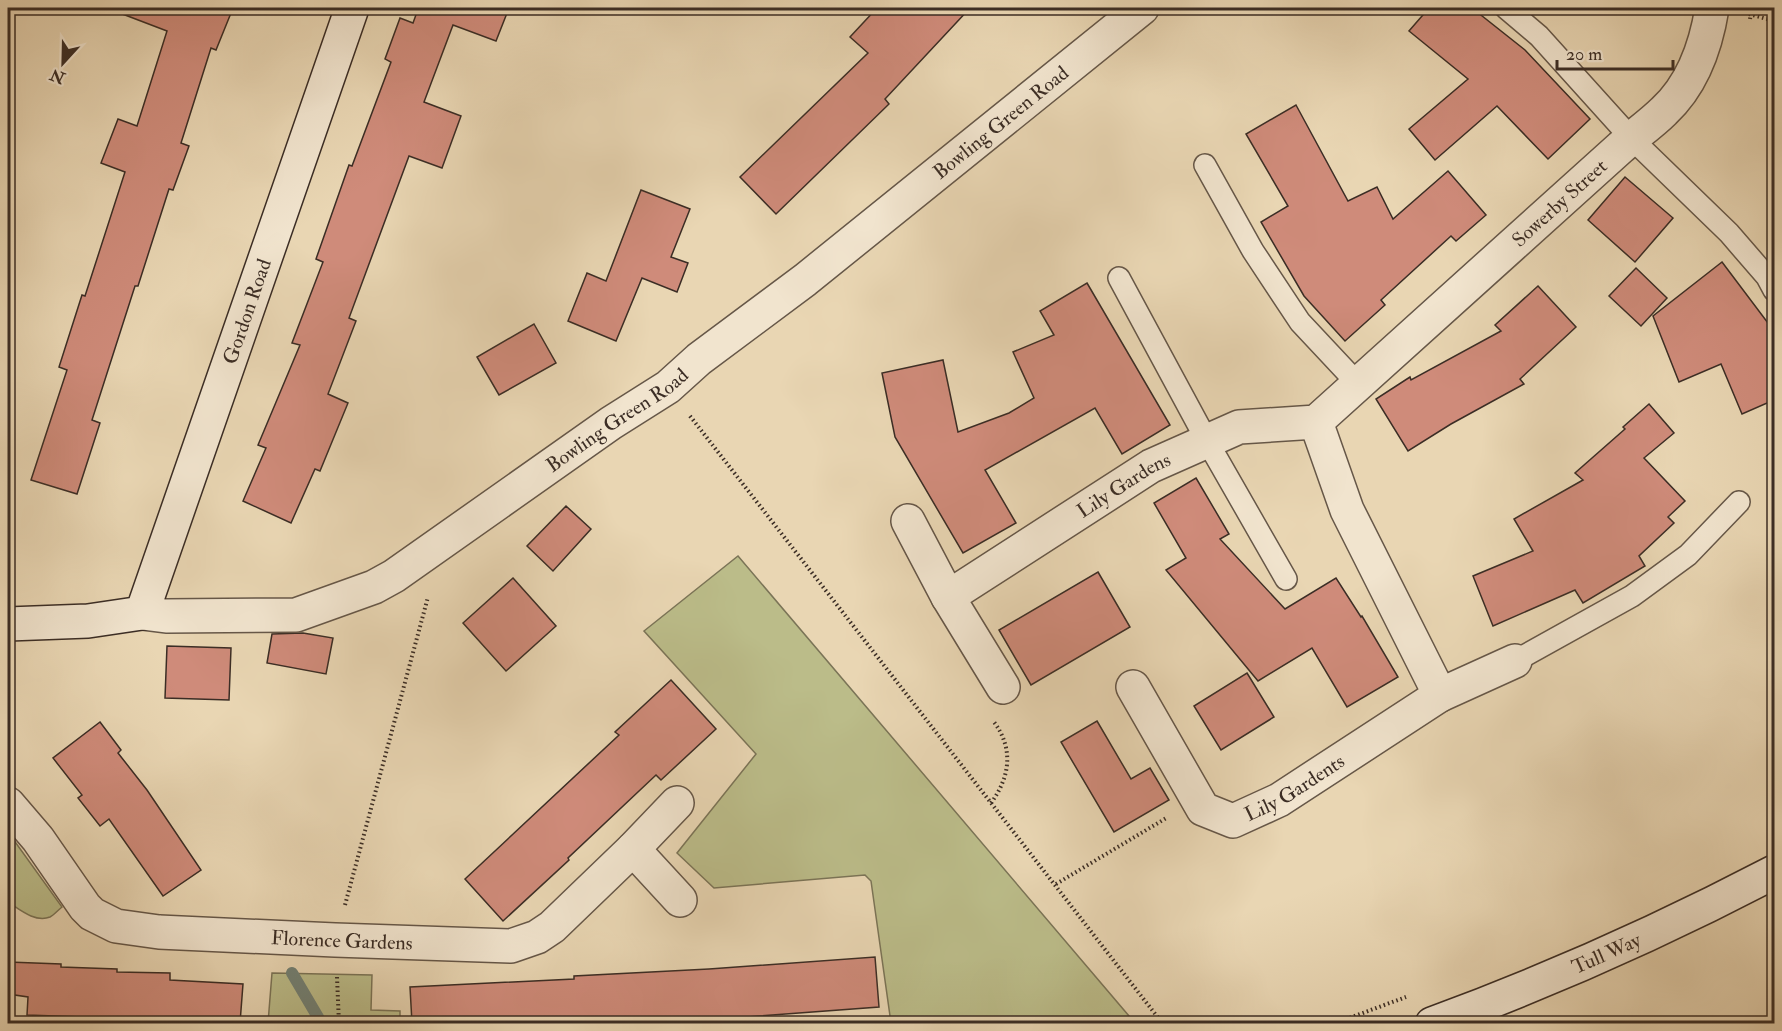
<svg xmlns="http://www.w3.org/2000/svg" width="1782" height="1031" font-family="'IM FELL Double Pica',serif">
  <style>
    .green { fill: #bbbc89; stroke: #7b7457; stroke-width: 1.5 }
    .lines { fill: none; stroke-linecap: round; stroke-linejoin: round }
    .stream { stroke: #728175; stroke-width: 12 }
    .building { fill: #cf8b7a; stroke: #3b2d25; stroke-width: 1.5 }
    .lane-casing { stroke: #665748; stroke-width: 24 }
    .street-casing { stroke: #665748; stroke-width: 36 }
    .secondary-casing { stroke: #3b2d25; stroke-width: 36 }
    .path { stroke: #3b2d25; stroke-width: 4; stroke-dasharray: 1.5 3; stroke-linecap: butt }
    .lane { stroke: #f1e4ce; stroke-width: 21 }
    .street { stroke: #f1e4ce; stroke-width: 33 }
    .secondary { stroke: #f1e4ce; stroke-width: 33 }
    .labels { text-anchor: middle; stroke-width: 4.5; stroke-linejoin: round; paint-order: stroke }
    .street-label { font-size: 20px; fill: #3b2d25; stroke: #f1e4ce }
  </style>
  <rect width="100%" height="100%" fill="#e9d6b3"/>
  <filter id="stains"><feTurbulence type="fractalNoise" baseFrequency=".00333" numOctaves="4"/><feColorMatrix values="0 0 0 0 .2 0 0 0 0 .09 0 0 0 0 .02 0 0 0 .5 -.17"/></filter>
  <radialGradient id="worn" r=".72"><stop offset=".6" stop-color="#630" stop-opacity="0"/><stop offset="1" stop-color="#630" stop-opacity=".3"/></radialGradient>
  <g class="green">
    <path d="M738,556l391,460 -8,7h-230l-20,-142 -6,-6 -151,13 -37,-35 79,-99 -112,-123z"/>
    <path d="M8,832l54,75c-4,3 -8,8 -12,10 -15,6 -31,-8 -42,-15z"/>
    <path d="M272,973l100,2 -1,35 29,1v12h-132z"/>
  </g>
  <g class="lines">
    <path class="stream" d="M292,973l30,51"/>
  </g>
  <g class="building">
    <path d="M113,8h120l-17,42 -5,-2 -30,95 8,3 -16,44 -4,-1 -31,97h-3l-43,134 8,3 -23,71 -46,-14 36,-110 -8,-3 23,-72 3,1 40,-124 -24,-9 17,-44 19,7 30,-95 -55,-21z"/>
    <path d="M415,8h94l-13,33 -43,-16 -29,77 37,14 -19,52 -33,-12 -60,162 7,3 -28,73 20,9 -28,68 -5,-2 -24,54 -48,-22 23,-53 -8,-3 42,-100 -8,-2 31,-81 -7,-3 33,-94 3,1 39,-104 -6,-3 15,-41 13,5 4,-11 -3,-1z"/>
    <path d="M877,8h93l-85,91 4,5 -113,110 -36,-37 128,-124 -18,-16z"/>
    <path d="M1429,8h43l53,42 65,69 -42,40 -51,-53 -62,54 -26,-31 59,-50 -59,-48z"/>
    <path d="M1296,105l52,96 29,-14 16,32 55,-48 38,44 -30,26 -5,-5 -70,64 4,5 -40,36 -41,-45 -43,-74 27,-16 -42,-72z"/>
    <path d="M1625,177l48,41 -38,44 -47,-42z"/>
    <path d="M641,190l49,19 -19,48 17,6 -11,29 -35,-14 -26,63 -48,-20 19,-48 19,8z"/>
    <path d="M1722,262l52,69v69l-32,14 -21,-50 -42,18 -26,-66z"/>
    <path d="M1636,268l31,30 -26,28 -32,-30z"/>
    <path d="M1087,283l83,142 -48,29 -27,-46 -110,62 31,53 -53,30 -68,-116 -13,-64 61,-13 15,72 51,-19 25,-15 -21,-46 41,-17 -14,-24z"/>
    <path d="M1538,286l38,41 -56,52 4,5 -73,40 -43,27 -32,-52 34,-22 1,3 90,-49 -6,-6z"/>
    <path d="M534,324l22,39 -57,32 -22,-38z"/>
    <path d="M1649,404l25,29 -30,25 41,43 -17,16 6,6 -35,33 6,10 -62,37 -8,-13 -82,36 -20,-50 60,-25 -19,-32 69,-39 -8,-7 50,-44 -2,-2z"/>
    <path d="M1196,478l33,56 -9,5 65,70 51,-31 25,39 1,-1 36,61 -51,30 -35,-59 -54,33 -92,-111 20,-12 -32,-55z"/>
    <path d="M566,506l25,23 -38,42 -26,-25z"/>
    <path d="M1098,572l32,55 -99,58 -32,-55z"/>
    <path d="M513,578l43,48 -50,45 -43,-48z"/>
    <path d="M303,633l30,5 -7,36 -59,-11 5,-29z"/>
    <path d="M167,646l64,2 -2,52 -64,-2z"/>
    <path d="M1247,673l27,44 -53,33 -27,-44z"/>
    <path d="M671,680l45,49 -55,51 -5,-5 -88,83 1,2 -66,61 -38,-42 154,-144 -4,-3z"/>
    <path d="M1097,721l34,58 19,-11 19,32 -55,32 -53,-90z"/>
    <path d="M100,722l21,28 -3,3 29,37 54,80 -38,26 -54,-77 -9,7 -22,-28 4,-3 -29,-37z"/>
    <path d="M875,957l4,50 -186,14 -68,1v1h-213l-2,-36 164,-8v-3l135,-7z"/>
    <path d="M8,962l53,2v3l56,2v3l53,1v7l73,4 -3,39 -72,-2v2h-32v-2l-53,-1v-3l-56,-2 1,-18 -20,-3z"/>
  </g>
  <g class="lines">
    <defs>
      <g id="lane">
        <path d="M1506,8l33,28 92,102 98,95 38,44 7,13"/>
        <path d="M1205,165l48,86 47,71 59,63"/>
        <path d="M1119,278l88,163 79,138"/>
        <path d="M1515,661l117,-65 56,-41 51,-53"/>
      </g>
      <g id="street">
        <path d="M1316,422l31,88 93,185 75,-34"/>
        <path d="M908,521l40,76"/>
        <path id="s1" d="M142,613l24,3 130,-1 78,-28 20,-11 217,-153 57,-36 31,-28 106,-79 337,-272"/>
        <path id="s2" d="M1003,687l-55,-90 203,-131 88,-39 77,-5 305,-275c14,-12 30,-23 43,-36 29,-27 42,-65 48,-103"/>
        <path id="s3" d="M1133,687l70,122 30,12 46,-21 161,-105"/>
        <path id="s4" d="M8,804l30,35 47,68 7,7 24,12 43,6 176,8 176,6 26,-9 15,-10 81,-78 44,-46"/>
        <path d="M633,849l47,51"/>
      </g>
      <g id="secondary">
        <path id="s5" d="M8,624l80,-3 54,-8 210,-605"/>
        <path id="s6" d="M1432,1024c117,-43 231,-94 342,-152"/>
      </g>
    </defs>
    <use href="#lane" class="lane-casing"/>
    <use href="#street" class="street-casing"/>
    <use href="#secondary" class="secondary-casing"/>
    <g class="path">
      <path d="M1749,14l25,7"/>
      <path d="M1750,19l2,-11"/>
      <path d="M690,416l473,608"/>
      <path d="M991,803c19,-26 23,-54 3,-81"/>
      <path d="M1056,884l112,-67"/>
      <path d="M345,905l83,-308"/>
      <path d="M337,977l2,47"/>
      <path d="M1333,1024l73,-27"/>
    </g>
    <use href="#lane" class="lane"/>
    <use href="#street" class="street"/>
    <use href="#secondary" class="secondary"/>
  </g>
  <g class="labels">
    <g class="street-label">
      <text dy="7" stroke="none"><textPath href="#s1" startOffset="1018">Bowling Green Road</textPath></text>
      <text dy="7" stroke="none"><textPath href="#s2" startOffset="848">Sowerby Street</textPath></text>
      <text dy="7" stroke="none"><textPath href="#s5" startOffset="454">Gordon Road</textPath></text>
      <text dy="7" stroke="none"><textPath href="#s1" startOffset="532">Bowling Green Road</textPath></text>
      <text dy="7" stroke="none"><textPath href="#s2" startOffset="314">Lily Gardens</textPath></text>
      <text dy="7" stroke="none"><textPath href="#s3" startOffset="243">Lily Gardents</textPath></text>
      <text dy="7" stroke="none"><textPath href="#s4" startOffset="392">Florence Gardens</textPath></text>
      <text dy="7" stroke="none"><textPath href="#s6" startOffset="188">Tull Way</textPath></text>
    </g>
  </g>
  <rect width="1782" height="1031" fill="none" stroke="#e9d6b3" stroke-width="30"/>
  <rect x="9" y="9" width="1764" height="1013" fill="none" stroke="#3b2d25" stroke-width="3"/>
  <rect x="15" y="15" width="1752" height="1001" fill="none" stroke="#3b2d25" stroke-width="1.5"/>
  <g transform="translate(63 63) rotate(202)" stroke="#f1e4ce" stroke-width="4.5" paint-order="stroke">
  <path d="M0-4.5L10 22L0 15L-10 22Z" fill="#3b2d25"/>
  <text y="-9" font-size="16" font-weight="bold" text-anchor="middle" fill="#3b2d25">N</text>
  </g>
  <path d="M1557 60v9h116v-9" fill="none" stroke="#3b2d25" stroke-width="3"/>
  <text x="1566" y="60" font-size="18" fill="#3b2d25" stroke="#f1e4ce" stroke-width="4.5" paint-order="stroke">20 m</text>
  <rect width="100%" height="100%" filter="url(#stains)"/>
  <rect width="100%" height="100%" fill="url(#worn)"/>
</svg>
